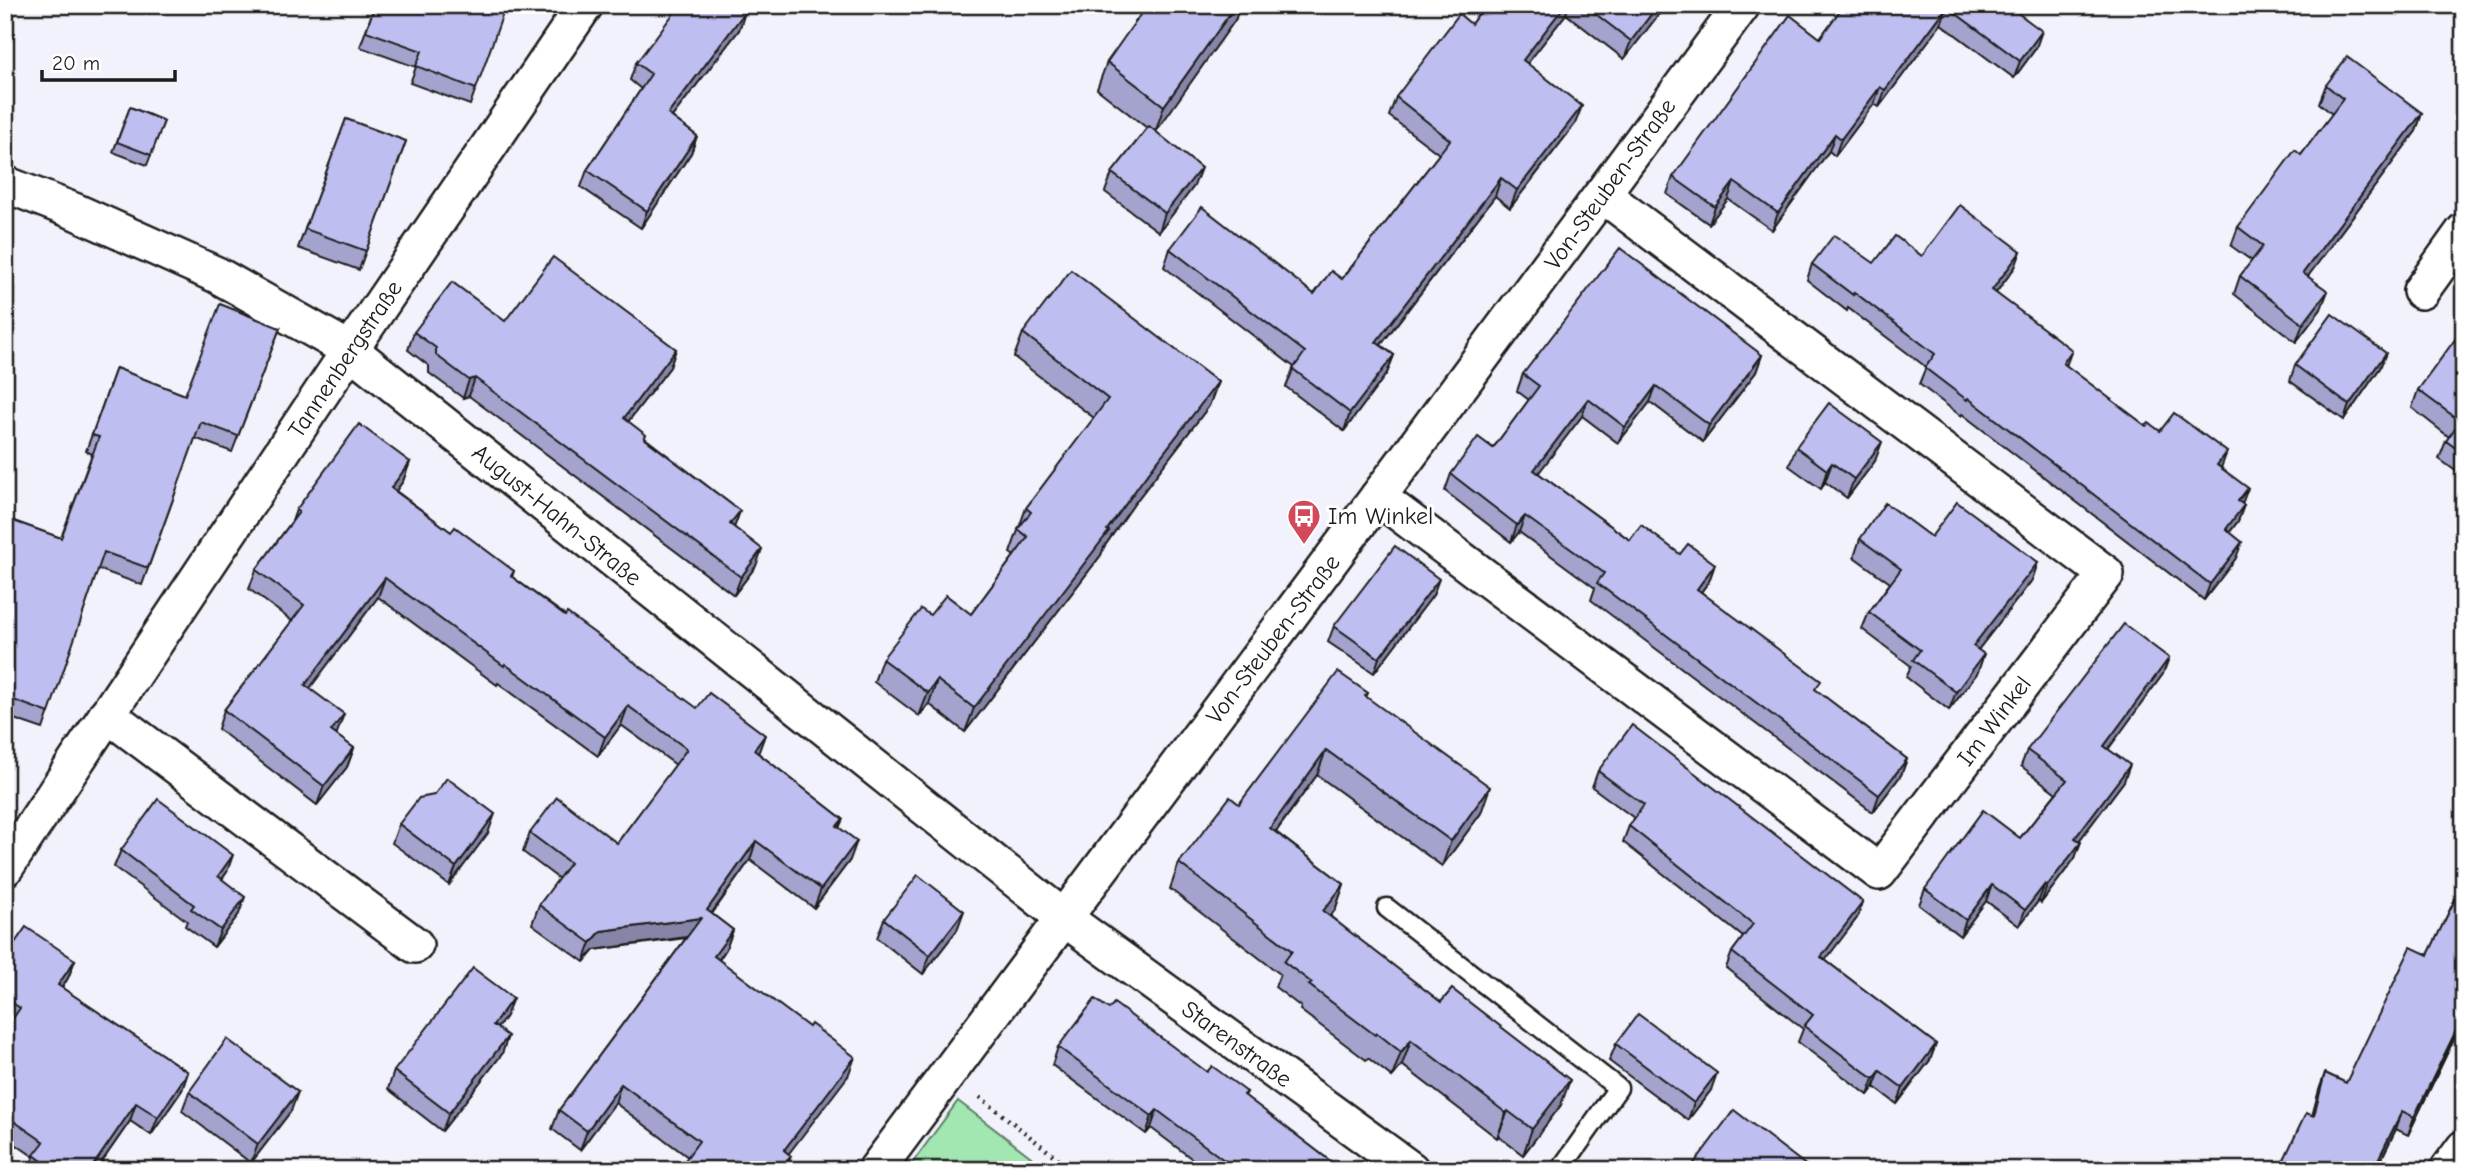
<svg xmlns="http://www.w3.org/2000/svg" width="2469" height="1175" font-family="'Comic Neue',sans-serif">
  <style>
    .green { fill: #a2e6b1; stroke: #5f8166; stroke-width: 2 }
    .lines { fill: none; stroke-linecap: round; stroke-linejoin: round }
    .service-casing { stroke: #1c1c1c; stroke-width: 23 }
    .minor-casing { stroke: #1c1c1c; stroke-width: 40 }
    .path { stroke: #1c1c1c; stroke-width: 4.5; stroke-dasharray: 2 5; stroke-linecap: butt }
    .service { stroke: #fff; stroke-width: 18 }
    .minor { stroke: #fff; stroke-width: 35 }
    .wall { fill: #a4a3ce; stroke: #1c1c1c; stroke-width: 2 }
    .shaded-wall { fill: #8685a8; stroke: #1c1c1c; stroke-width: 2 }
    .building { fill: #bfbef0; stroke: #1c1c1c; stroke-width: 2 }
    .labels { text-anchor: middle; stroke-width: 6; stroke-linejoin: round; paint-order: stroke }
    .street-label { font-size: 24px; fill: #1c1c1c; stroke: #fff }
    .poi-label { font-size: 24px; fill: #1c1c1c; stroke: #fff; text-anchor: start }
  </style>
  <rect width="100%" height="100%" fill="#f2f2fc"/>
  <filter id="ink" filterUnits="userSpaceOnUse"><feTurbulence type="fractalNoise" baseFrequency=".0143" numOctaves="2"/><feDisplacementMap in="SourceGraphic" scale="14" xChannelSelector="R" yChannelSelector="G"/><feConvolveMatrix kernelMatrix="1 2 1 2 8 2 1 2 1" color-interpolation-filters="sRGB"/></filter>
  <g filter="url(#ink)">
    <path class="green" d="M958,1101l90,69h-141z"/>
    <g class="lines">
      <defs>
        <path id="service" d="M1387,908l231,180 -58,82"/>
        <g id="minor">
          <path d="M5,184l69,27 143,64 133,75 714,568 347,252"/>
          <path d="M2421,291l43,-60"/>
          <path d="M1378,497l501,375 227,-298 -503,-379"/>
          <path d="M107,714l308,231"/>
          <path d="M5,868l345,-518 235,-345"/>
          <path d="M876,1170l502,-673 364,-492"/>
          <path d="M2448,1170l16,-22"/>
        </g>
      </defs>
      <use href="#service" class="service-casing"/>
      <use href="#minor" class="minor-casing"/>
      <path class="path" d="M980,1097l92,73"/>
      <use href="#service" class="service"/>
      <use href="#minor" class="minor"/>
    </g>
    <g class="wall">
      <path d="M5,5h9l-4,11 -5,-2z"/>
      <path d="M375,5h130l-35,100 -60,-22 6,-16 -56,-20z"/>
      <path d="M1485,5h181l-42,54 -58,-45 -39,50 48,60 -65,84 -15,-12 -114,149 13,10 -7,18 -43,58 -58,-44 8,-20 -130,-100 6,-18 144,45 28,-15 97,-125 -50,-38 7,-19 75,-73z"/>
      <path d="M1844,5h163l29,43 -22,30 -73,-54 -62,83 -5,-3 -39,52 -6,-5 -57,79 -44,-31 -19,25 -42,-30 6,-17 147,-139z"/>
      <path d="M687,7l58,5 -6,18 -67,87 25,19 -6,17 -50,75 -60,-41 6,-17 54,-81 -11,-9 6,-17z"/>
      <path d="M1235,20l-79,111 38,55 -35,46 -54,-40 7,-19 35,-45 -50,-39 10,-27z"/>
      <path d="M2326,85l96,28 -6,18 -108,145 13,33 -25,33 -62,-48 6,-18 12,-15 -21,-15 7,-19 63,-72 31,-41 -13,-11z"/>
      <path d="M130,107l34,14 -17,44 -34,-13z"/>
      <path d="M346,119l60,22 -47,129 -61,-22z"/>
      <path d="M2021,251l-6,16 -19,26 70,73 80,60 14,5 61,36 21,37 2,1 -6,16 -8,11 6,26 -32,42 -242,-186 -1,2 -42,-32 7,-17 -78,-59 -1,3 -40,-31 5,-16 62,-1 48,-7z"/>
      <path d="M505,321l171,28 -6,18 -42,55 17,16 95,73 -6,16 22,39 -22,29 -265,-199 -6,2 -34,-25v-7l-21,-16 6,-18z"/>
      <path d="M280,328l-48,124 -37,-14 -53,147 -44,-16 -55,160 -38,-13v-198l56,20 31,-84 -6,-3 30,-83 69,27z"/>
      <path d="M1023,333l195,49 -9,24 -75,98 -30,43 -3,8 -136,177 -36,-28 -10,12 -45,-34 8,-23 48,-44 41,-1 43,-58 -4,-3 16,-45 68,-90 -80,-61z"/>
      <path d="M2464,338v139l-25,-18 7,-18 3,-4 -37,-29 6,-18z"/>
      <path d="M1762,355l-6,17 -53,70 -53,-40 -32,41 -36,-27 -44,57 92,67 85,24 -6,17 -8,11 116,99 90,68 -6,16 -28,37 -282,-212 4,-12 -76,-56 -8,10 -66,-51 6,-17 42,-26 36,-48 -12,-9 6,-17z"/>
      <path d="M2295,365l85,3 -36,52 -54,-39z"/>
      <path d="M1796,447l79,14 -28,37 -22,-16 -4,7 -32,-23z"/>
      <path d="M410,462l-7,19 -7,10 55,41 63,39 -2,6 246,176 85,66 -4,9 11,32 -36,48 -64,-48 -38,54 21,16 -7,19 -7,11 129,116 -160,81 -73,-54 -35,47 -28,-21 7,-19 127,-172 -92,12 -10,12 -52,-38 7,-19 20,-26 -36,-27 7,-19 87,10 59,-78 -55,-40 -23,31 -100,-73 -1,2 -119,-88 -68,91 27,45 -1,2 18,13 -7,19 -30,38 -99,-76 6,-19 68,-89 -43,-32 7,-19 36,-49 4,-11z"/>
      <path d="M1931,537l107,25 -6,18 -54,70v22l-29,38 -43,-33 5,-11 -49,-37 7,-17 21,-29 -36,-26 6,-18z"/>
      <path d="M1433,595l-59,78 -46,-31 6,-16z"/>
      <path d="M2163,674l-55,75 16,32 -45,60 -4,17 -34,45 -2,-3 -20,26 -33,-25 -26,35 -41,-31 6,-16 95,-51 36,-45 -35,-27 6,-16z"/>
      <path d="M1368,693l-2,4 115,116 -39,53 -125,-91 -41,57 68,52 -9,26 -5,6 231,189 -38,50 -25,-19 -1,2 -95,-73 -10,12 -24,-19 -2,2 -66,-50 1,-3 -26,-20 5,-13 -110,-85 9,-26 60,-59z"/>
      <path d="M1598,771l265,131 -6,16 -32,42 111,84 -6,16 -33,44 -23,-17 -6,8 -70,-53 5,-13 -77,-61 6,-16 11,-15 -120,-95 6,-16 5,-8 -42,-31z"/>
      <path d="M434,795l54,38 -39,52 -57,-42 7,-19z"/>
      <path d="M121,850l106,22 -5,7 17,35 -25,33 -29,-21 2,-5 -73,-54z"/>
      <path d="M2464,881v137l-56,117 -12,-6 -20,41h-97l33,-54 7,-26 6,-17 21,10 82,-128z"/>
      <path d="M884,919l73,11 -34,44 -46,-36z"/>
      <path d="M5,957l70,3 -7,18 -6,10 126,84 -6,18 -31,45 -21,-14 -34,49h-67l5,-13 -29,-20v-107l5,-6 -5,-3z"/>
      <path d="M1109,1009l98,63 40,20 -2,4 97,74h-135l-56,-42 -5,6 -94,-69 6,-18z"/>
      <path d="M506,1016l-9,12 5,26 -60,77 -54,-42 6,-18z"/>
      <path d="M1616,1044l95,46 -23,30 -79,-59z"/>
      <path d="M189,1092l102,19 -40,52 -69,-52z"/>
    </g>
    <g class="shaded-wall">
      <path d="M1236,5h5l-6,15 -80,113 9,-27z"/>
      <path d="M1565,5h4l-3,9 -50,64 7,-18z"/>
      <path d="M1658,5h8l-42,54 7,-18z"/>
      <path d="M1947,7l-6,17 -62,83 6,-17z"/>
      <path d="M745,12l-6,18 -78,101 7,-17z"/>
      <path d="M2042,31l-6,17 -22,30 6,-17z"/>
      <path d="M1880,87l-6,17 -39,52 6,-17z"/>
      <path d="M1582,106l-7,18 -65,84 7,-18z"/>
      <path d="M2422,113l-6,18 -119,160 6,-18z"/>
      <path d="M1835,134l-6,17 -57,79 6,-17z"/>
      <path d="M697,136l-6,17 -50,75 6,-17z"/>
      <path d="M1201,168l-7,18 -35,46 6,-19z"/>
      <path d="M1501,178l-6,18 -126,164 7,-18z"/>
      <path d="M1734,182l-6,17 -19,25 6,-17z"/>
      <path d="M2021,251l-6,16 -29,39 6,-16z"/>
      <path d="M2328,291l-7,18 -25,33 7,-18z"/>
      <path d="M676,349l-6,18 -53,69 7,-18z"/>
      <path d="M2072,350l-6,16 -3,-3z"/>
      <path d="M2386,353l-6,15 -36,52 5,-15z"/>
      <path d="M1394,355l-7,18 -43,58 6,-18z"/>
      <path d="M1762,355l-6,17 -53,70 6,-17z"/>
      <path d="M475,378l-6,18 -6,2 6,-18z"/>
      <path d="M1218,382l-9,24 -75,98 -30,43 -3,8 -136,177 9,-24 133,-178 35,-49z"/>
      <path d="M1656,386l-6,16 -32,41 7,-16z"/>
      <path d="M1588,399l-6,17 -54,71 6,-17z"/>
      <path d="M1882,442l-7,19 -28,37 7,-19z"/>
      <path d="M2227,452l-6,16 -4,-3z"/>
      <path d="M410,462l-7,19 -19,26 7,-19z"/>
      <path d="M1832,463l-7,19 -4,7 6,-19z"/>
      <path d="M2248,488l-6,16 -4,-3z"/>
      <path d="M2244,505l-6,16 -18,24 6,-16z"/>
      <path d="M740,511l-6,17 -4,-4z"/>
      <path d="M1525,516l-6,16 -8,10 6,-17z"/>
      <path d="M2242,542l-6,16 -32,42 6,-16z"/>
      <path d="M762,549l-6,17 -22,29 7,-18z"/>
      <path d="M2038,562l-6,18 -65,84 6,-18z"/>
      <path d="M1715,564l-6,17 -18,25 6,-17z"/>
      <path d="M385,578l-7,19 -80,107 7,-19z"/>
      <path d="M1439,579l-6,16 -59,78 5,-15z"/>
      <path d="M1984,654l-6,18 -29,38 7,-18z"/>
      <path d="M2169,658l-6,16 -64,88 5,-16z"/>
      <path d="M937,680l-8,24 -10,12 9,-23z"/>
      <path d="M628,706l-7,19 -23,31 7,-19z"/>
      <path d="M344,714l-7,19 -13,17 7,-19z"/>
      <path d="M765,735l-7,19 -4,-4z"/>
      <path d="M354,748l-7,19 -30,38 7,-19z"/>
      <path d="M1326,750l-9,25 -57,78 10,-25z"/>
      <path d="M1907,759l-6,16 -28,37 6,-17z"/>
      <path d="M2130,765l-6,16 -55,73 6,-16z"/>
      <path d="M1490,787l-9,26 -39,53 9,-25z"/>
      <path d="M495,814l-7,19 -39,52 7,-18z"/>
      <path d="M756,841l-6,19 -50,69 7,-19z"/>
      <path d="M857,841l-7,19 -36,48 7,-19z"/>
      <path d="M2081,842l-6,16 -34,45 6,-17z"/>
      <path d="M233,855l-6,17 -16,22 7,-18z"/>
      <path d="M1344,884l-9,26 -21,26 9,-25z"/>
      <path d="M2045,884l-6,16 -20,26 6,-16z"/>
      <path d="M1992,885l-6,16 -26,35 6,-16z"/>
      <path d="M245,897l-6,17 -25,33 7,-17z"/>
      <path d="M1863,902l-6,16 -42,56 6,-17z"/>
      <path d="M964,911l-7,19 -34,44 7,-19z"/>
      <path d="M701,918l-7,18 -100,14 -10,12 7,-19 10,-12z"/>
      <path d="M733,930l-7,19 -18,26 6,-19z"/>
      <path d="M75,960l-7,18 -16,25 6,-18z"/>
      <path d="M513,998l-7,18 -19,26 6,-17z"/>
      <path d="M2464,1014v4l-56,117 6,-18z"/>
      <path d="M508,1036l-6,18 -60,77 7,-18z"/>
      <path d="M1411,1040l-9,25 -10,12 9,-25z"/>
      <path d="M1936,1044l-6,16 -33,44 6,-16z"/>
      <path d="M855,1057l-7,19 -71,93 7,-19z"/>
      <path d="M1880,1071l-6,16 -6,8 6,-16z"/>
      <path d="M188,1072l-6,18 -31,45 7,-18z"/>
      <path d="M1717,1073l-6,17 -23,30 6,-17z"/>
      <path d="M1570,1080l-9,25 -38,50 9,-26z"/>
      <path d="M621,1084l-6,19 -35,47 7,-19z"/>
      <path d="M298,1092l-7,19 -40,52 7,-19z"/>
      <path d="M136,1103l-6,18 -34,49h-6z"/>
      <path d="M1157,1110l-6,18 -5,6 6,-18z"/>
      <path d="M1508,1111l-10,25 -1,2 9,-25z"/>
      <path d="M2402,1111l-6,18 -20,41h-3z"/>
      <path d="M791,1156l-5,14h-6z"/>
    </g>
    <g class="building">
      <path d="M375,5h131l-30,84 -60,-23 6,-15 -56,-20z"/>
      <path d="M680,5h5l2,2 1,-2h47l10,7 -77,102 29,22 -50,75 -60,-41 64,-96 -15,-11z"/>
      <path d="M1147,5h89l-72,101 -57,-44z"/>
      <path d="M1485,5h80l-42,55 59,46 -65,84 -16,-12 -125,164 18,13 -44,58 -57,-44 12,-17 -135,-103 32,-42 112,87 17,-23 11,8 108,-139 -54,-43 63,-83 12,10z"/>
      <path d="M1584,5h74l-27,36z"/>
      <path d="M1844,5h163l35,26 -22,30 -73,-54 -62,83 -5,-3 -39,52 -6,-5 -57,79 -44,-31 -19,25 -42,-30 117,-162 30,23z"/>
      <path d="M2347,57l75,56 -119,160 25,18 -25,33 -63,-48 23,-30 -25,-19 57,-77 6,5 42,-56 -17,-14z"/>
      <path d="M130,107l34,14 -13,34 -34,-13z"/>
      <path d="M346,119l60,22 -40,110 -61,-22z"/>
      <path d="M1149,126l52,42 -36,45 -53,-40z"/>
      <path d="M1960,205l61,46 -29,39 80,60 -9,13 83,63 3,-3 11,8 14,-18 53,39 -10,13 31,23 -10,13 6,4 -18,24 16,13 -32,42 -242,-186 -1,2 -42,-32 10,-14 -81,-62 -1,3 -41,-31 22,-29 40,28 21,-27 27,20z"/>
      <path d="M1620,248l142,107 -53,70 -53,-39 -31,41 -37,-28 -54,71 96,70 11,-15 39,29 8,-10 27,20 -18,25 124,92 -6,8 92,70 -28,36 -282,-212 7,-10 -79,-57 -8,9 -66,-51 27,-37 15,11 46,-62 -16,-12z"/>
      <path d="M553,257l123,92 -52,69 22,17 -2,3 96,73 -10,13 32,25 -21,28 -266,-199 -6,2 -33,-25v-7l-22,-16 38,-50 53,39z"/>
      <path d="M1071,270l147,112 -76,99 -35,49 2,1 -135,177 -37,-28 -9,13 -46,-34 39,-50 9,6 16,-20 25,19 57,-77 -10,-8 13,-17 -5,-4 82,-109 -85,-66z"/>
      <path d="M220,304l60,24 -42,108 -37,-14 -53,146 -44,-16 -55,161 -38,-14 -6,15v-196l56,20 38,-101 -7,-2 24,-67 69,27z"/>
      <path d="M2332,314l54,39 -37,52 -54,-40z"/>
      <path d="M2459,334l5,4v116l-18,-13 14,-20 -42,-31z"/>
      <path d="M1829,403l53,39 -28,37 -22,-16 -5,7 -31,-23z"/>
      <path d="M359,424l51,38 -19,26 60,44 4,-5 59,44 -3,5 54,40 2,-3 130,95 12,-15 56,42 -11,15 89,69 -6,7 20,15 -36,48 -65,-48 -49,69 26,20 -19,26 95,71 2,-3 44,33 -71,93 7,6 -11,14h-102l21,-29 -78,-57 -34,47 -28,-21 142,-192 -100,13 -10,12 -52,-38 31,-42 -40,-30 27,-36 60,46 70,-94 -59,-43 -23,31 -100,-73 -1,2 -119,-88 -80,107 39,29 -13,17 23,17 -30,38 -100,-76 80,-105 -48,-35 43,-58 -3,-2z"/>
      <path d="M1957,502l81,60 -65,84 11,8 -28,38 -43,-32 7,-10 -51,-38 32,-43 -41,-30 25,-36 46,34z"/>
      <path d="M1395,546l44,33 -60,79 -45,-32z"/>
      <path d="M2124,624l45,34 -65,88 26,19 -55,73 6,4 -34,44 -2,-2 -20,26 -33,-25 -26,35 -41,-31 58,-79 37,28 47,-58 -40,-30z"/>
      <path d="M1338,672l30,21 -3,3 125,91 -39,54 -125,-91 -56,78 74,56 -21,27 118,91 11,-13 118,91 -38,49 -24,-18 -2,2 -95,-73 -10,12 -24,-19 -2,2 -66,-50 3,-2 -28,-21 8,-11 -113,-88 51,-66 9,7z"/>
      <path d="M1632,725l231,177 -42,55 115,87 -33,44 -23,-17 -6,8 -70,-53 9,-11 -81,-63 21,-28 -124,-98 15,-21 -46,-34z"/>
      <path d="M447,778l48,36 -39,53 -57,-43 20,-26 15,-3z"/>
      <path d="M158,799l75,56 -15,21 27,21 -24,33 -30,-21 3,-4 -73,-55z"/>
      <path d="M918,875l46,36 -34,44 -46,-36z"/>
      <path d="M2464,881v133l-50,103 -12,-6 -29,59h-94l27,-57 8,3 11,-43 21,10 65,-136 17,8z"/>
      <path d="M26,927l49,33 -17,25 130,87 -30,45 -22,-14 -46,67h-48l4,-6 -12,-9 10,-13 -39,-27v-85l15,-22 -15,-10v-41z"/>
      <path d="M473,968l40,30 -20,27 15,11 -59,77 -55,-42z"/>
      <path d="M1095,999l14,10 5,-6 93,69 5,-6 35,26 -3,3 98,75h-98l-5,-4 -3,3 -79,-59 -5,6 -94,-69z"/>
      <path d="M1638,1014l79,59 -23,30 -78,-59z"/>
      <path d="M227,1039l71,53 -40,52 -69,-52z"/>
      <path d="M1734,1110l78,60h-123z"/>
    </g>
  </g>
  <defs>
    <symbol id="bus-pin" viewBox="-11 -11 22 30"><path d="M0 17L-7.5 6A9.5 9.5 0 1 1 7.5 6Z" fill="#d1495b" stroke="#fff"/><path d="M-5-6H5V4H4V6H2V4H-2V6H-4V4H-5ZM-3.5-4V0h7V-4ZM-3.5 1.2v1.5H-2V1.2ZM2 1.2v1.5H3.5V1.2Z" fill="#fff"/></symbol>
  </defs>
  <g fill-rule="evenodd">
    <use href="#bus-pin" x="1285" y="497" width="38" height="52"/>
  </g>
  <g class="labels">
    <g class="street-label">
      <text transform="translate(1610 184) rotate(-54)" y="8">Von-Steuben-Straße</text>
      <text transform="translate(345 359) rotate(-56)" y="8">Tannenbergstraße</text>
      <text transform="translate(557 515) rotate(39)" y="8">August-Hahn-Straße</text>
      <text transform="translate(1273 639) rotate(-53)" y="8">Von-Steuben-Straße</text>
      <text transform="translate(1994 721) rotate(-53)" y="8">Im Winkel</text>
      <text transform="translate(1237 1044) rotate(36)" y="8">Starenstraße</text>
    </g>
    <g class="poi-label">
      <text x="1328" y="524">Im Winkel</text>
    </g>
  </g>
  <rect width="2469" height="1175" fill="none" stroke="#fff" stroke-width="28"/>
  <rect x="14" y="14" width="2441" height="1147" fill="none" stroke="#1c1c1c" stroke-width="2.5" filter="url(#ink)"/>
  <path d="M42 70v10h133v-10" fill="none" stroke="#1c1c1c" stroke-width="3.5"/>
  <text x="52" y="70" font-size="21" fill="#1c1c1c" stroke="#ffffff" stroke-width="5" paint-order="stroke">20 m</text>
</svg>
